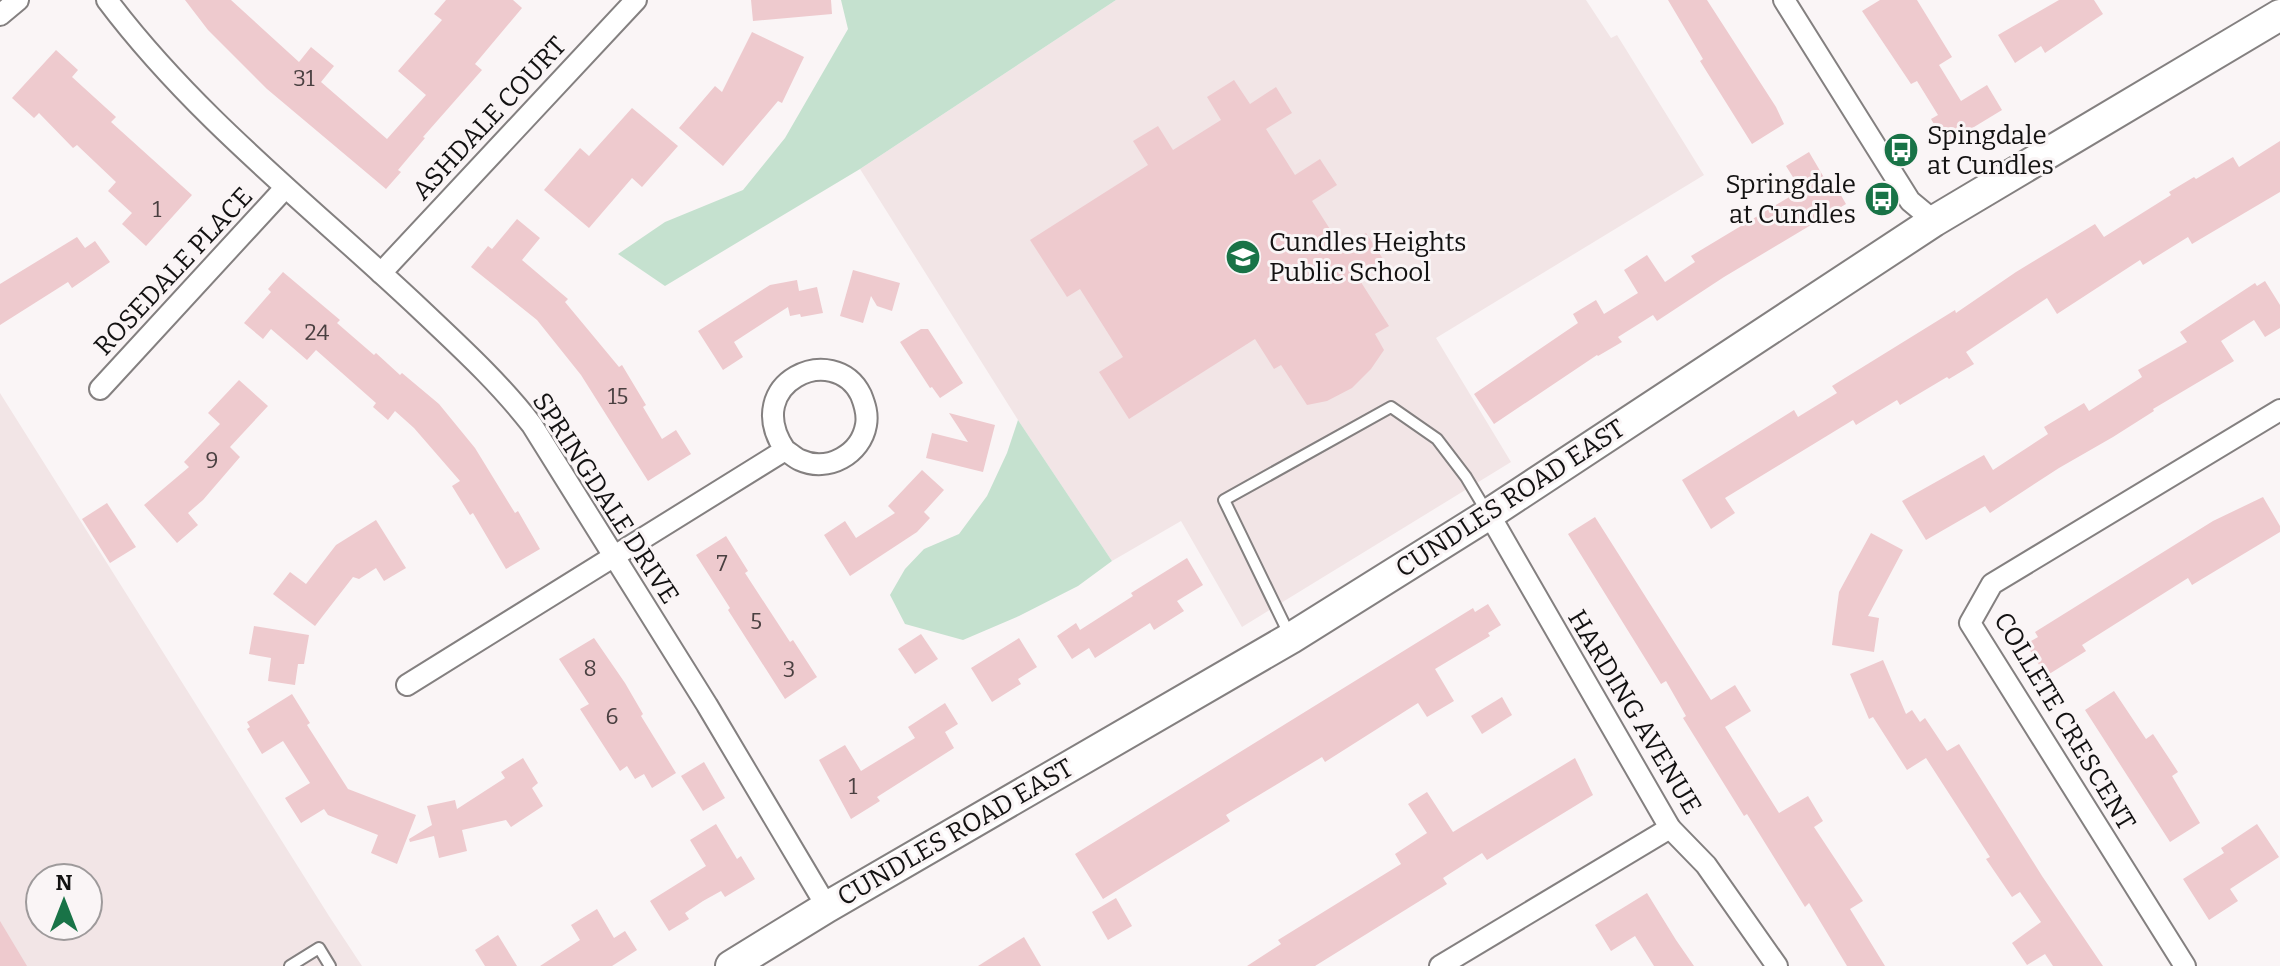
<svg xmlns="http://www.w3.org/2000/svg" width="2280" height="966" font-family="Bitter,serif">
  <style>
    .built { fill: #f2e5e6; fill-rule: evenodd }
    .green { fill: #c5e1cf }
    .building { fill: #eecace }
    .lines { fill: none; stroke-linecap: round; stroke-linejoin: round }
    .lane-casing { stroke: #848080; stroke-width: 14 }
    .street-casing { stroke: #848080; stroke-width: 24 }
    .secondary-casing { stroke: #848080; stroke-width: 34 }
    .lane { stroke: #fff; stroke-width: 10 }
    .street { stroke: #fff; stroke-width: 20 }
    .secondary { stroke: #fff; stroke-width: 30 }
    .labels { text-anchor: middle; stroke-width: 6; stroke-linejoin: round; paint-order: stroke }
    .number-label { font-size: 22px; fill: #4a4041 }
    .street-label { font-size: 26px; fill: #131212; stroke: #faf5f6 }
    .poi-label { font-size: 26px; fill: #131212; stroke: #faf5f6; text-anchor: start }
  </style>
  <rect width="100%" height="100%" fill="#faf5f6"/>
  <g class="built">
    <path d="M1116,0h470l25,38 6,-3 87,140 -268,163 75,124 -269,165 -61,-106 -69,40 -94,-141 -158,-251z"/>
    <path d="M0,393l329,523 33,50h-362zM40,878h48v48h-48z"/>
  </g>
  <g class="green">
    <path d="M841,0h275l-256,169 -195,117 -47,-32 47,-32 78,-32 42,-52 63,-109z"/>
    <path d="M1018,420l94,141 -34,25 -59,30 -56,24 -58,-16 -15,-29 15,-26 19,-20 35,-15 28,-38 20,-43z"/>
  </g>
  <g class="building">
    <path d="M185,0h46l68,62 12,-15 23,19 -13,16 66,57 39,-44 -28,-24 44,-51 -8,-6 12,-14h67l9,8 -47,56 7,6 -59,67 2,1 -27,32 3,2 -15,17 -119,-100 -59,-59z"/>
    <path d="M751,0h80l1,14 -79,7z"/>
    <path d="M1668,0h39l69,107 8,17 -32,20 -52,-83 3,-2z"/>
    <path d="M1880,0h37l35,57 -13,8 22,36 26,-16 15,25 -56,34 -15,-25 7,-4 -21,-34 -6,3 -49,-73z"/>
    <path d="M2059,0h35l9,14 -58,39 -4,-7 -26,17 -17,-28z"/>
    <path d="M752,32l52,25 -22,46 -4,-2 -55,65 -44,-38 36,-42 7,6z"/>
    <path d="M56,50l22,20 -6,7 44,40 -5,5 81,73 -46,51 -24,-22 10,-11 -24,-22 8,-9 -39,-37 -4,3 -34,-35 -5,5 -22,-20z"/>
    <path d="M1234,80l16,24 26,-17 16,26 -26,16 29,46 25,-16 17,26 -25,16 30,47 24,-15 17,26 -26,17 32,50 -14,8 9,16 -13,19 -19,19 -25,13 -20,4 -26,-40 -7,4 -19,-30 -126,80 -30,-47 24,-15 -43,-68 -13,8 -37,-57 118,-75 -15,-24 25,-15 15,24 48,-30 -14,-23z"/>
    <path d="M632,108l46,38 -36,41 -10,-9 -43,50 -45,-38 36,-42 9,8z"/>
    <path d="M2280,141v51l-88,52 -4,-7 -45,28 -3,-5 -83,54 -10,-16 -81,54 8,12 -25,15 -2,-2 -47,28 -3,-5 -41,25 -3,-5 -128,78 10,15 -24,16 -29,-49 112,-70 4,7 39,-24 -5,-7 123,-76 1,3 60,-41 79,-48 9,13 67,-42 -2,-3 25,-15 2,2 37,-22 6,10z"/>
    <path d="M1809,152l20,34 5,-3 12,21 -122,73 -67,44 -4,-6 -35,22 4,5 -24,14 -1,-1 -103,69 -20,-30 104,-71 -5,-9 23,-14 8,14 34,-21 -14,-23 23,-15 18,27 30,-20 -4,-6 110,-66 -15,-24z"/>
    <path d="M517,219l23,19 -18,22 46,39 -3,3 54,65 3,-2 24,40 -3,2 19,32 14,-9 15,24 -43,27 -67,-106 -44,-55 -66,-53 17,-21 4,3z"/>
    <path d="M77,237l8,11 10,-7 15,21 -38,26 -4,-6 -68,43v-41z"/>
    <path d="M853,270l47,13 -8,28 -15,-5 -6,-10 -8,27 -23,-7z"/>
    <path d="M283,272l57,48 -3,3 37,32 2,-2 24,22 2,-2 37,31 36,44 40,65 3,-2 22,38 -34,20 -33,-56 -3,2 -18,-29 8,-5 -46,-53 -19,-17 -7,9 -15,-13 3,-4 -60,-53 -9,10 -36,-31 -8,10 -19,-16 27,-31 -3,-3z"/>
    <path d="M797,280l2,11 18,-4 6,26 -22,4 -1,-3 -10,2 -2,-9 -54,35 9,15 -20,13 -25,-39 72,-46z"/>
    <path d="M2265,281l15,24v23l-15,9 -11,-17 -33,21 13,20 -81,48 1,2 -41,26 -54,31 -69,45 -5,-7 -59,34 -24,-39 82,-46 9,15 55,-36 -4,-7 40,-24 5,8 53,-34 -4,-7 49,-28 -7,-10 75,-49 2,3z"/>
    <path d="M921,329h7l35,54 -23,15 -8,-11 -2,1 -30,-46z"/>
    <path d="M239,380l29,26 -38,41 10,10 -37,43 -15,13 10,12 -21,18 -33,-38 45,-38 -5,-5 36,-38 -12,-11z"/>
    <path d="M949,413l46,12 -12,47 -57,-14 6,-25 36,9z"/>
    <path d="M922,470l22,20 -20,22 6,6 -13,14 -67,44 -26,-41 21,-14 11,17 39,-25 -7,-7z"/>
    <path d="M2263,497l17,29v6l-88,53 -4,-7 -106,67 4,6 -40,25 -20,-32 12,-7 -3,-5 178,-111z"/>
    <path d="M107,503l29,44 -26,16 -28,-44z"/>
    <path d="M1595,517l116,183 24,-15 16,26 -26,16 54,86 29,-17 15,25 -9,6 49,74 -13,8 35,57h-38l-38,-63 -4,4 -58,-93 -3,2 -61,-98 3,-2 -20,-35 -5,3 -93,-150z"/>
    <path d="M376,520l30,48 -22,13 -8,-13 -17,11 -6,-2 -38,49 -42,-32 17,-22 16,12 30,-39z"/>
    <path d="M1871,533l32,17 -35,66 11,2 -5,34 -42,-7 7,-53z"/>
    <path d="M726,536l22,35 -3,2 45,69 3,-2 24,37 -32,22 -57,-89 2,-2 -34,-53z"/>
    <path d="M1187,558l16,27 -26,16 7,10 -30,19 -4,-7 -55,35 -6,-10 -17,11 -15,-23 19,-13 4,7 53,-34 -2,-3z"/>
    <path d="M1488,604l13,21 -13,8 2,3 -55,33 19,32 -27,16 -9,-14 -93,59 -3,-5 -96,58 4,6 -127,78 -28,-45 398,-246 2,4z"/>
    <path d="M254,626l55,9 -5,29h-6l-3,21 -27,-4 3,-23 -22,-4z"/>
    <path d="M921,634l17,25 -23,15 -17,-25z"/>
    <path d="M594,638l31,45 18,31 -2,2 35,57 -24,15 -8,-14 -9,5 -8,-13 -7,5 -40,-62 9,-5 -30,-45z"/>
    <path d="M1019,638l18,29 -19,12 3,5 -29,18 -21,-34z"/>
    <path d="M1883,660l23,54 6,-4 8,12 5,-4 22,33 12,-7 83,132 61,90h-50l-8,-12 -18,11 -15,-22 29,-21 -21,-30 -8,5 -26,-38 4,-2 -64,-99 -19,12 -34,-53 -4,2 -19,-45z"/>
    <path d="M2114,691l32,48 7,-5 25,38 -6,4 28,47 -30,19 -85,-132z"/>
    <path d="M292,694l18,29 -3,2 41,64 68,26 -19,49 -26,-11 7,-18 -50,-20 -4,-6 -23,14 -16,-25 25,-15 -27,-42 -21,13 -15,-25 3,-2 -3,-5z"/>
    <path d="M1502,697l10,18 -30,19 -11,-18z"/>
    <path d="M945,703l13,21 -13,8 9,16 -77,49 3,4 -29,18 -32,-59 26,-15 16,26 54,-33 -7,-11z"/>
    <path d="M523,758l15,25 -6,5 11,18 -32,21 -5,-7 -44,10 5,21 -28,7 -5,-22 -24,6 -1,-3 23,-14 -5,-19 28,-6 2,9 48,-31 -4,-6z"/>
    <path d="M1575,758l18,37 -106,65 -5,-7 -39,25 4,6 -132,82h-68l34,-22 -3,-4 123,-76 -6,-10 32,-21 -19,-29 19,-12 26,40z"/>
    <path d="M704,762l21,36 -22,13 -22,-35z"/>
    <path d="M716,824l21,35 4,-3 14,23 -30,18 -4,-6 -18,10 -18,12 4,6 -20,12 -19,-30 56,-35 -16,-26z"/>
    <path d="M2257,824l22,33 -49,32 8,12 -29,19 -26,-41 41,-26 -3,-5z"/>
    <path d="M1647,893l29,47 18,26h-40l-19,-30 -24,15 -16,-26z"/>
    <path d="M1116,898l16,28 -24,14 -16,-28z"/>
    <path d="M597,909l17,29 11,-7 12,19 -25,16h-72l40,-26 -9,-15z"/>
    <path d="M0,921l27,45h-27z"/>
    <path d="M498,935l19,31h-32l-10,-16z"/>
    <path d="M1024,937l17,29h-63z"/>
  </g>
  <g class="lines">
    <defs>
      <g id="lane">
        <path d="M1290,636l-66,-136 167,-93 46,32 29,38 21,35"/>
        <path d="M290,966l29,-18 11,18"/>
      </g>
      <g id="street">
        <path d="M107,0c88,117 205,207 311,307 40,38 80,74 114,118l175,280 120,202"/>
        <path d="M1784,0l126,201 24,20"/>
        <path d="M0,15l18,-15"/>
        <path d="M381,273l255,-273"/>
        <path d="M100,389l185,-201"/>
        <path d="M1489,514l181,314 36,37 71,101"/>
        <path d="M407,685l378,-235c-45,-67 49,-110 76,-55 4,10 7,19 5,30 -5,29 -38,48 -66,35 -5,-2 -10,-7 -15,-10"/>
        <path d="M1440,966l230,-138"/>
        <path d="M2185,966l-215,-343 22,-39 288,-174"/>
      </g>
      <path id="secondary" d="M731,966l96,-59 464,-269 198,-124 445,-293 346,-206"/>
    </defs>
    <use href="#lane" class="lane-casing"/>
    <use href="#street" class="street-casing"/>
    <use href="#secondary" class="secondary-casing"/>
    <use href="#lane" class="lane"/>
    <use href="#street" class="street"/>
    <use href="#secondary" class="secondary"/>
  </g>
  <defs>
    <symbol id="bus-disc" viewBox="-11 -11 22 22"><circle r="9.5" fill="#197347" stroke="#faf5f6"/><path d="M-5-6H5V4H4V6H2V4H-2V6H-4V4H-5ZM-3.5-4V0h7V-4ZM-3.5 1.2v1.5H-2V1.2ZM2 1.2v1.5H3.5V1.2Z" fill="#fff"/></symbol>
    <symbol id="school-disc" viewBox="-11 -11 22 22"><circle r="9.5" fill="#197347" stroke="#faf5f6"/><path d="M0-5L7-2L0 1L-7-2ZM-4 1L0 2.5L4 1V4Q0 6-4 4Z" fill="#fff"/></symbol>
  </defs>
  <g fill-rule="evenodd">
    <use href="#bus-disc" x="1881" y="130" width="40" height="40"/>
    <use href="#bus-disc" x="1862" y="179" width="40" height="40"/>
    <use href="#school-disc" x="1223" y="237" width="40" height="40"/>
  </g>
  <g class="labels">
    <g class="number-label">
      <text x="304" y="86">31</text>
      <text x="157" y="217">1</text>
      <text x="317" y="340">24</text>
      <text x="618" y="404">15</text>
      <text x="212" y="468">9</text>
      <text x="722" y="571">7</text>
      <text x="756" y="629">5</text>
      <text x="590" y="676">8</text>
      <text x="789" y="677">3</text>
      <text x="612" y="724">6</text>
      <text x="853" y="794">1</text>
    </g>
    <g class="street-label">
      <text transform="translate(489 118) rotate(-47)" y="9">ASHDALE COURT</text>
      <text transform="translate(173 271) rotate(-47)" y="9">ROSEDALE PLACE</text>
      <text transform="translate(606 498) rotate(57)" y="9">SPRINGDALE DRIVE</text>
      <text transform="translate(1510 498) rotate(-33)" y="9">CUNDLES ROAD EAST</text>
      <text transform="translate(1635 712) rotate(59)" y="9">HARDING AVENUE</text>
      <text transform="translate(2065 721) rotate(59)" y="9">COLLETE CRESCENT</text>
      <text transform="translate(955 832) rotate(-30)" y="9">CUNDLES ROAD EAST</text>
    </g>
    <g class="poi-label">
      <text x="1927" y="144">Spingdale<tspan x="1927" dy="30">at Cundles</tspan></text>
      <text x="1856" y="193" text-anchor="end">Springdale<tspan x="1856" dy="30">at Cundles</tspan></text>
      <text x="1269" y="251">Cundles Heights<tspan x="1269" dy="30">Public School</tspan></text>
    </g>
  </g>
  <g transform="translate(64 902)"><circle r="38" fill="#faf5f6" stroke="#9e9a9b" stroke-width="2"/>
  <path d="M0-6L14 30L0 20L-14 30Z" fill="#197347"/>
  <text y="-12" font-size="22" font-weight="bold" text-anchor="middle" fill="#131212">N</text>
  </g>
</svg>
